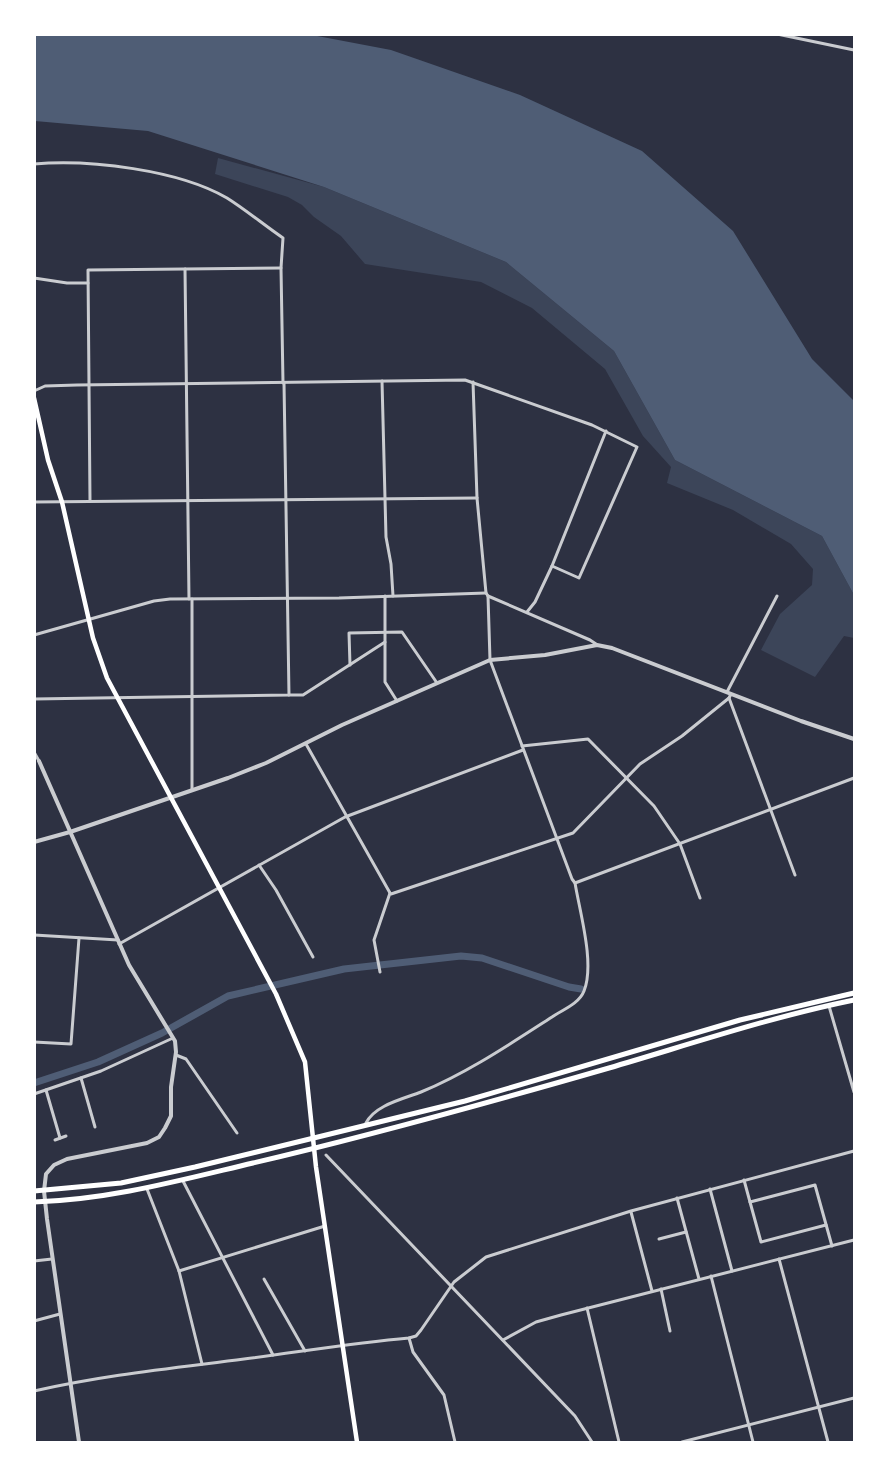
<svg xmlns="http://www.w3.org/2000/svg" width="889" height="1477" font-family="Inter,sans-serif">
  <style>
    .green { fill: #3c4559 }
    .water { fill: #4f5d75 }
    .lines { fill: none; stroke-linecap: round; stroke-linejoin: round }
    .canal { stroke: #4f5d75; stroke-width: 7 }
    .minor { stroke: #caccd0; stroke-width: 3 }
    .tertiary { stroke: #caccd0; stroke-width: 4 }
    .primary { stroke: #fff; stroke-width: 4.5 }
    .trunk { stroke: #fff; stroke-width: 5 }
  </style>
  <rect width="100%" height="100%" fill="#2d3142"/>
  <path class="green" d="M218,158l106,29 182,75 108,89 61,109 147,76 32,59v43l-10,-2 -29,41 -54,-27 19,-36 32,-29 1,-16 -22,-25 -58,-34 -66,-27 4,-16 -28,-31 -38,-67 -73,-61 -51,-26 -116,-18 -24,-28 -27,-19 -12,-12 -14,-8 -73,-23z"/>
  <path class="water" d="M34,35h278l79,15 129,45 122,56 91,80 79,128 42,42v194l-32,-59 -147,-76 -61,-109 -108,-89 -182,-75 -176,-56 -113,-10z"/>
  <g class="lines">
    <path class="canal" d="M34,1083l64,-21 64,-29 66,-37 116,-27 117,-13 21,2 87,29 12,2"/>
    <g class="minor">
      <path d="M777,34l77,16"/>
      <path d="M34,164c55,-5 145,6 193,34 19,12 37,27 56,40l-2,30 2,115"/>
      <path d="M185,269l4,330"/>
      <path d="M34,278l33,5h21"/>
      <path d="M382,381l4,156 5,27 2,32"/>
      <path d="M34,391l11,-5 32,-1 388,-5 127,45 45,22 -58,131 -27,-12 -17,36 -8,10"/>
      <path d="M90,501l-2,-231 193,-2"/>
      <path d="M34,502l443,-4"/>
      <path d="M552,566l54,-135"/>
      <path d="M385,596v86l12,19"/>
      <path d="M488,596l102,44 6,4"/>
      <path d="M192,599v190"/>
      <path d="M34,635l120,-34 16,-2 169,-1 147,-5"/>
      <path d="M350,665l-1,-32 53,-1 35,51"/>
      <path d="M727,692l50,-96"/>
      <path d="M289,695h14l82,-53"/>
      <path d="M729,698l66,177"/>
      <path d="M34,699l255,-4 -5,-312"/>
      <path d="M306,744l84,149 -16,47 6,32"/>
      <path d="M522,746l66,-7 66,67 26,38 20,54"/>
      <path d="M34,752l5,9"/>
      <path d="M259,865l17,25 37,67"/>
      <path d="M575,883l279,-105"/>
      <path d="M390,893l1,1 182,-61 67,-69 42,-28 47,-38 2,-4"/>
      <path d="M34,935l84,5"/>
      <path d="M119,944l226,-127 178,-67"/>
      <path d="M829,1006l25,86"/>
      <path d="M34,1042l37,2 8,-106"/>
      <path d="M176,1055l10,4 51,74"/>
      <path d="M81,1078l14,49"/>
      <path d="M46,1090l14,48"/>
      <path d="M34,1094l67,-23 72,-33"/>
      <path d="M366,1123c9,-18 37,-24 55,-31 46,-19 89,-48 131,-75 10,-7 27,-13 32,-26 11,-27 -4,-78 -9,-108l-3,-4 -82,-219 -2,-64 -2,-3 -9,-95 -4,-116"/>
      <path d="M55,1140l11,-4"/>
      <path d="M326,1155l249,261 17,26"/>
      <path d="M744,1180l6,22 65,-17 17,61"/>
      <path d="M183,1181l90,174"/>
      <path d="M147,1189l32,82 23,93"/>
      <path d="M710,1189l22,82"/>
      <path d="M677,1198l22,81"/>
      <path d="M750,1202l11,40 65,-17"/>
      <path d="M631,1212l21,79"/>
      <path d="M659,1239l27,-7"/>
      <path d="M779,1259l49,183"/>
      <path d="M34,1261l18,-2"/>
      <path d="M179,1271l146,-45"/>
      <path d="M711,1276l42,166"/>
      <path d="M264,1279l41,72"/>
      <path d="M661,1289l9,42"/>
      <path d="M587,1308l32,134"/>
      <path d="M34,1321l26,-7"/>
      <path d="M409,1338l4,14 31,43 11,47"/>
      <path d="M503,1340l33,-18 25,-7 293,-75"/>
      <path d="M34,1391c69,-16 140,-23 210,-32 55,-7 109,-16 165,-21l7,-2 5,-6 33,-48 32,-25 145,-46 223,-60"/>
      <path d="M682,1442l172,-44"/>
    </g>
    <g class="tertiary">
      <path d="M39,761l90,204 46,76 1,11 -5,35v29l-6,12 -6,9 -12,6 -80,16 -13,6 -8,9 -2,17 3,28 32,223"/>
      <path d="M34,842l36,-10 158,-54 38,-15 76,-38 148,-65 55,-5 52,-10 15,3 189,73 53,18"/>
    </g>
    <path class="primary" d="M34,398l14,62 14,42 31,136 14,40 169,316 29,68 11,105 41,275"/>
    <g class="trunk">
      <path d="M34,1191l87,-8 74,-16 270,-66 275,-81 114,-27"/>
      <path d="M34,1202c75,-2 147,-22 219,-39 120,-28 238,-61 356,-95 82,-24 162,-51 245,-68"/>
    </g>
  </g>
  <rect width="889" height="1477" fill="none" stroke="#ffffff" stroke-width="72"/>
</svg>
